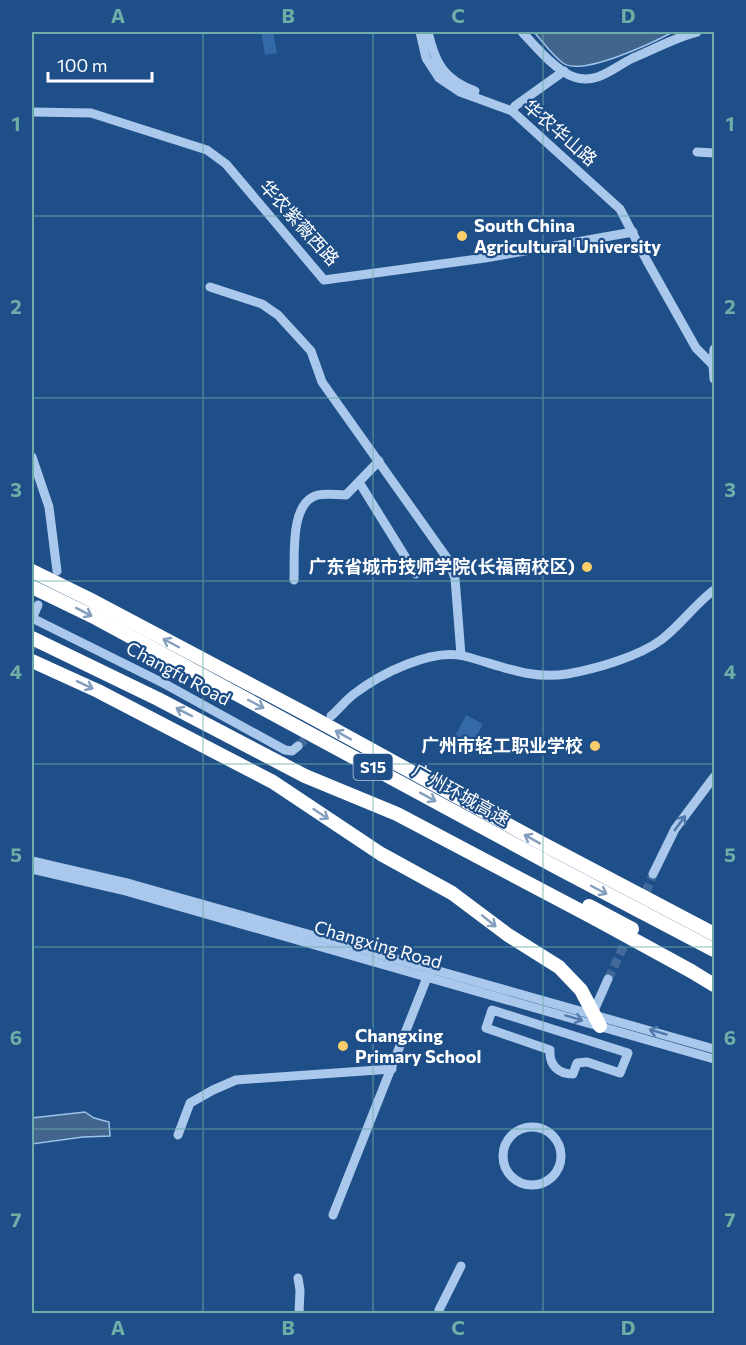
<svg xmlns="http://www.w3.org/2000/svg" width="746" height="1345" font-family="Commissioner,'Noto Sans SC',sans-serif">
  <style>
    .green { fill: #3269a6 }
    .water { fill: #42658e; stroke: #9dc3ec; stroke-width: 1.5 }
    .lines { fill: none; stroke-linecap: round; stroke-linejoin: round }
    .minor-tunnel { stroke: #41699a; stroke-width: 9; stroke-dasharray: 9 4.5; stroke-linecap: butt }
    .minor { stroke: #a9c8eb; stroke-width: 9 }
    .highway { stroke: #fff; stroke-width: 14 }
    .highway-bridge { stroke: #fff; stroke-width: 14 }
    .oneway { stroke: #849ebe }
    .oneway2 { stroke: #4f79ab }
    .grid { fill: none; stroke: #6fada8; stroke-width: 1.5; stroke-opacity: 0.55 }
    .poi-dot { fill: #f9cd69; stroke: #1f4f88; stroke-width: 2 }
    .labels { text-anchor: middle; stroke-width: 4.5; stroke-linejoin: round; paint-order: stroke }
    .shield { fill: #1f4f88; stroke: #bccadb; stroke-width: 1.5 }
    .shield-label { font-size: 16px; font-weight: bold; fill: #fff }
    .street-label { font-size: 18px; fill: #fff; stroke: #1f4f88 }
    .poi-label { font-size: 18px; font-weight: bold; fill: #fff; stroke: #1f4f88; text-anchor: start }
    .neatline { fill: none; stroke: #6fada8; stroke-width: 2 }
    .grid-label { font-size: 20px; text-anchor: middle; font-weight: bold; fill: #6fada8 }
  </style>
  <rect width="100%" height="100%" fill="#1f4f88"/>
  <g class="green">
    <path d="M261,32h12l4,21 -12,2z"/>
    <path d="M466,715l17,9 -14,27 -17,-9z"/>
  </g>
  <g class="water">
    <path d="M534,32h139c-19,10 -91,45 -110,31 -11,-8 -20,-21 -29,-31z"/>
    <path d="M85,1112l9,6 15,4 1,14 -27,1 -51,7v-26z"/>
  </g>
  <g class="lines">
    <g class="minor-tunnel">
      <path d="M32,649l6,-16"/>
      <path d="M298,746l29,-26"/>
      <path d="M608,979l24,-50 21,-55"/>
    </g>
    <g class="minor">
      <path d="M420,32l6,26 13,20 21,14 52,19 108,98 27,52 49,87 17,17"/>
      <path d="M428,32c7,31 16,48 47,59"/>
      <path d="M522,32c12,13 34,39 52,45 23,8 40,-10 59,-19 19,-8 46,-22 64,-26"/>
      <path d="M512,111l3,-5 49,-35"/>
      <path d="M32,112l59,1 116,37 19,14 98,116 161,-22 148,-26"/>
      <path d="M697,152l17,1"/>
      <path d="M210,287l52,17 16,11 33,36 11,31 125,176 8,20 6,77"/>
      <path d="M714,349l-1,16 1,14"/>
      <path d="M32,457l17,50 8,64"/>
      <path d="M359,482l57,92"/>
      <path d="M294,580c1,-23 -5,-78 24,-85 9,-2 19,0 28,0l33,-34"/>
      <path d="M32,618l133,66 120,66 7,1 6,-5"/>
      <path d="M32,619l6,-14"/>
      <path d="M331,716c8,-7 15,-16 23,-22 26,-20 77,-46 110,-38 35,9 66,24 103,18 28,-5 71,-17 94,-34 19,-14 33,-35 53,-50"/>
      <path d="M32,861l99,23 583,165"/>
      <path d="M32,869l90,21 592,169"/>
      <path d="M653,874l22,-45 39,-52"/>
      <path d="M492,1010l136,43 -8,20 -33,-11 -10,1 -4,11c-15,0 -24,-9 -23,-24l-64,-22z"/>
      <path d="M593,1013l15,-34"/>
      <circle cx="532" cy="1156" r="29"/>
      <path d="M178,1135l12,-32 23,-13 23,-10 156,-11"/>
      <path d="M333,1215l97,-245"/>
      <path d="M298,1278l2,12 -1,24"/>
      <path d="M440,1314l-1,-4 22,-44"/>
    </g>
    <g class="highway">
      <path d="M32,571l57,28 217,115 239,131 169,89"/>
      <path d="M32,587l64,31 462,250 156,82"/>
      <path d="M32,638l126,61 147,77 92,38 199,105"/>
      <path d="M32,661l66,30 175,91 108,72 71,39 56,42 51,32 22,23 19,36"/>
      <path d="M589,906l43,23"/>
      <path d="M691,971l23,14"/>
    </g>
    <path class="highway-bridge" d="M596,919l95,52"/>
  </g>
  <defs><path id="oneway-shaft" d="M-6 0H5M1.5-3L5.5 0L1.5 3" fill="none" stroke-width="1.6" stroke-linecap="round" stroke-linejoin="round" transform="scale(1.5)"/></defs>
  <g class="oneway">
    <use href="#oneway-shaft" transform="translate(84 612) rotate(27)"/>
    <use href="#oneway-shaft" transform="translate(171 643) rotate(-152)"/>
    <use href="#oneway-shaft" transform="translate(85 685) rotate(25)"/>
    <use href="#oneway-shaft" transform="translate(256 704) rotate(28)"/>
    <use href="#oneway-shaft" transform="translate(184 712) rotate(-153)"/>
    <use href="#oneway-shaft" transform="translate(343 735) rotate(-151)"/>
    <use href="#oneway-shaft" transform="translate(428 797) rotate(29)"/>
    <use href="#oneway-shaft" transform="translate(321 814) rotate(34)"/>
    <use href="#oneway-shaft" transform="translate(532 839) rotate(-151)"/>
    <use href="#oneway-shaft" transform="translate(599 890) rotate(28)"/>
    <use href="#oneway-shaft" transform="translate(489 921) rotate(39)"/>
  </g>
  <g class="oneway2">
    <use href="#oneway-shaft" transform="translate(680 823) rotate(-54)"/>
    <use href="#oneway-shaft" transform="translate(574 1018) rotate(17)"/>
    <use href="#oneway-shaft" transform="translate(658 1032) rotate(-164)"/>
  </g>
  <path class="grid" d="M203,32v1282M373,32v1282M543,32v1282M32,216h682M32,398h682M32,581h682M32,764h682M32,947h682M32,1129h682"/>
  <g class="poi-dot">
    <circle cx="462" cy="236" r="6"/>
    <circle cx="587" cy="567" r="6"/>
    <circle cx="595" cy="746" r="6"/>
    <circle cx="343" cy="1046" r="6"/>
  </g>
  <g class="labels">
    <rect class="shield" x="353.5" y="754" width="39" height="26" rx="4.5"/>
    <g class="shield-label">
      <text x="373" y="773">S15</text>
    </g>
    <g class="street-label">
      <text transform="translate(560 133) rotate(41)" y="6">华农华山路</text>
      <text transform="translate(299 223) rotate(48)" y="6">华农紫薇西路</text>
      <text transform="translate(178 674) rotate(28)" y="6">Changfu Road</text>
      <text transform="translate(461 795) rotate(29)" y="6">广州环城高速</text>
      <text transform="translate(378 945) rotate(16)" y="6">Changxing Road</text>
    </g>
    <g class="poi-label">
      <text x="474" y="232">South China<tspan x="474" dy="21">Agricultural University</tspan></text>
      <text x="575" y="573" text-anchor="end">广东省城市技师学院(长福南校区)</text>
      <text x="583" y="752" text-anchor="end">广州市轻工职业学校</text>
      <text x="355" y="1042">Changxing<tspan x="355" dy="21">Primary School</tspan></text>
    </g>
  </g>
  <rect width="746" height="1345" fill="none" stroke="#1f4f88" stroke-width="66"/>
  <path d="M48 72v9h104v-9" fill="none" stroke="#ffffff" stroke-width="3"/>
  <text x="57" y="72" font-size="18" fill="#ffffff" stroke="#1f4f88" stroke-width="4.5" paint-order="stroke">100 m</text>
  <rect x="33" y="33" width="680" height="1279" class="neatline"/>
  <g class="grid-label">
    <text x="118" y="23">A</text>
    <text x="288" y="23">B</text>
    <text x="458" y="23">C</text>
    <text x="628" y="23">D</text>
    <text x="16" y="131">1</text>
    <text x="730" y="131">1</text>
    <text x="16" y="314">2</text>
    <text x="730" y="314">2</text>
    <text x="16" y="497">3</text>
    <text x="730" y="497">3</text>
    <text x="16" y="679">4</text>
    <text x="730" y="679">4</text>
    <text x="16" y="862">5</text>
    <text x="730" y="862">5</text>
    <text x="16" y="1045">6</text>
    <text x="730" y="1045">6</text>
    <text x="16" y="1227">7</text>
    <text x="730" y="1227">7</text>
    <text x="118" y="1335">A</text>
    <text x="288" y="1335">B</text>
    <text x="458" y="1335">C</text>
    <text x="628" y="1335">D</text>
  </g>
</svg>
